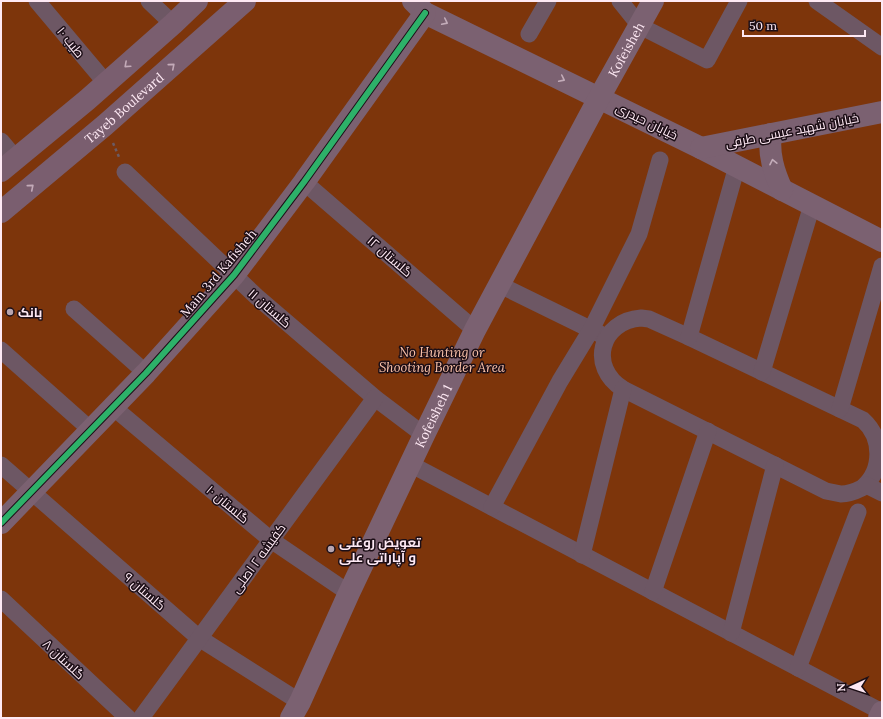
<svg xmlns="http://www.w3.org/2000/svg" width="883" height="719" font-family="Lora,Cairo,serif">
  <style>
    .green { fill: #7d350b }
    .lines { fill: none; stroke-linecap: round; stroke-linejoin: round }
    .path { stroke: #6b5b64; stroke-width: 2.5; stroke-dasharray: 3 3; stroke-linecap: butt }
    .street { stroke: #6d5764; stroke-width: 17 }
    .secondary { stroke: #7b6171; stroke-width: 22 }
    .primary { stroke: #7a5e6f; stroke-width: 22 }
    .cycleway-casing { stroke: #1c0e16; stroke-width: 8 }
    .cycleway { stroke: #2db169; stroke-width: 6 }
    .oneway { stroke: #c3acb9 }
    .oneway2 { stroke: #c3aab8 }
    .poi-dot { fill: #b8a5af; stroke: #1c0e16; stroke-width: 1.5 }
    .labels { text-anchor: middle; stroke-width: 3; stroke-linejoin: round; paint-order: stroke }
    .street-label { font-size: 13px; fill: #fee9f4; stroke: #1c0e16 }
    .poi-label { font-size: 13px; font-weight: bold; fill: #fee9f4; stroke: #1c0e16; text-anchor: start }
    .park-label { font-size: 13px; font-style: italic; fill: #fcc3aa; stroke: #1c0e16 }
  </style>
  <rect width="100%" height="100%" fill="#362630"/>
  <rect class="green" x="1" y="1" width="881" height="717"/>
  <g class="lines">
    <path class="path" d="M113,143l6,14"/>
    <g class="street">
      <path d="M37,1l69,82"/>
      <path d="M149,1l24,23"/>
      <path d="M620,1l20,25 67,34 32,-59"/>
      <path d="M817,1l65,46"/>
      <path d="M529,34l19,-33"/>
      <path d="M1,141l15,18"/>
      <path d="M125,172l132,125 118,101 49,37"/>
      <path d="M304,182l171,148"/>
      <path d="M500,285l100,49"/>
      <path d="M74,309l72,64"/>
      <path d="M641,318l8,1 40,18 174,83c20,18 20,51 -1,68 -6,3 -14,6 -21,6 -5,-1 -10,-2 -15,-3l-203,-102c-35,-22 -23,-68 18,-71z"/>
      <path d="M689,337l48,-171"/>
      <path d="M1,350l90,80"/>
      <path d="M762,372l50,-167"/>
      <path d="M113,407l158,133 78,53"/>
      <path d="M840,409l42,-143"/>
      <path d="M410,464l472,248"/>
      <path d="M1,465l198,173 101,64"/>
      <path d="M866,485l16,8"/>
      <path d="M492,507l68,-126 31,-51 48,-96 21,-74"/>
      <path d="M582,555l41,-166"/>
      <path d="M653,592l55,-161"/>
      <path d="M1,599l127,119"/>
      <path d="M731,633l44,-168"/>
      <path d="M798,668l60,-156"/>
      <path d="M141,718l234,-320"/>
    </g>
    <g class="secondary">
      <path d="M413,1l12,12 276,135 181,93"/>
      <path d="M771,134c-3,20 3,38 11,56"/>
      <path d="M701,148l181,-36"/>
      <path d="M1,523l145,-150 88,-98 70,-93 121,-169"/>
      <path id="s1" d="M291,718l9,-16 49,-109 75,-158 51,-105 124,-232 54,-97"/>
      <path d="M879,718l3,-6"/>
    </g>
    <g class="primary">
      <path d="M1,171l86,-71 86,-76 24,-23"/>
      <path id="s2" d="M1,212l104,-87 140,-124"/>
    </g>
    <defs>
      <path id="cycleway" d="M1,523l145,-150 88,-98 70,-93 121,-169"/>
    </defs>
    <use href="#cycleway" class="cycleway-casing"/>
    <use href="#cycleway" class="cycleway"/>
  </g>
  <defs><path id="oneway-chevron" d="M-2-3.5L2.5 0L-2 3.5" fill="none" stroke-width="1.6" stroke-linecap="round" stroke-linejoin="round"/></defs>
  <g class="oneway">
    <use href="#oneway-chevron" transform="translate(445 22) rotate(26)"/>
    <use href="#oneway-chevron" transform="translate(562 79) rotate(26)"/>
    <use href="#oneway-chevron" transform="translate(773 162) rotate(-102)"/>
  </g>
  <g class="oneway2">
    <use href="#oneway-chevron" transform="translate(127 65) rotate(138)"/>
    <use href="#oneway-chevron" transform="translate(172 66) rotate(-41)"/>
    <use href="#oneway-chevron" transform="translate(31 187) rotate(-40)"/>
  </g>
  <g class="poi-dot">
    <circle cx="10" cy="312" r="4"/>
    <circle cx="331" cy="549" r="4"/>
  </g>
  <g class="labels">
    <g class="street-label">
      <text transform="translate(71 42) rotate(51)" y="5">طیب ۱۰</text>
      <text dy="5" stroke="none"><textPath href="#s1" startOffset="748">Kofeisheh</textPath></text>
      <text dy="5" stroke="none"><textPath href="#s2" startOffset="161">Tayeb Boulevard</textPath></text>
      <text transform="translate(647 121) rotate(26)" y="5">خیابان حیدری</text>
      <text transform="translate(792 130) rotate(-11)" y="5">خیابان شهید عیسی طرفی</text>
      <text transform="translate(390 256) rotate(41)" y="5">گلستان ۱۲</text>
      <text transform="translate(218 273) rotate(-50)" y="5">Main 3rd Kafisheh</text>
      <text transform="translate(270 308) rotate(41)" y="5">گلستان ۱۱</text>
      <text dy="5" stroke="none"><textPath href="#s1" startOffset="334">Kofeisheh 1</textPath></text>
      <text transform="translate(228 504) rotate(40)" y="5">گلستان ۱۰</text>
      <text transform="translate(258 558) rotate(-54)" y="5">کفیشه ۲ اصلی</text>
      <text transform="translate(145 591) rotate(41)" y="5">گلستان ۹</text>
      <text transform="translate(64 659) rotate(43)" y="5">گلستان ۸</text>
    </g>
    <g class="poi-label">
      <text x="18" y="317">بانک</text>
      <text x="339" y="547">تعویض روغنی<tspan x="339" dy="15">و آپاراتی علی</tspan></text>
    </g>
    <g class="park-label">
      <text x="442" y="357">No Hunting or<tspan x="442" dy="15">Shooting Border Area</tspan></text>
    </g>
  </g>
  <rect width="883" height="719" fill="none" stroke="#fee9f4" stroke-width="4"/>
  <g transform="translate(851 687) rotate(267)" stroke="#1c0e16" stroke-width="3" paint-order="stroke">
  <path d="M0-3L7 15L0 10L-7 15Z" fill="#fee9f4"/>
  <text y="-6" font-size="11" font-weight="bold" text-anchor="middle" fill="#fee9f4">N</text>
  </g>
  <path d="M743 30v6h122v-6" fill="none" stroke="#fee9f4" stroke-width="2"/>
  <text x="749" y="30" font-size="12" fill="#fee9f4" stroke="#1c0e16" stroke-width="3" paint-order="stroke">50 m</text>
</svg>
